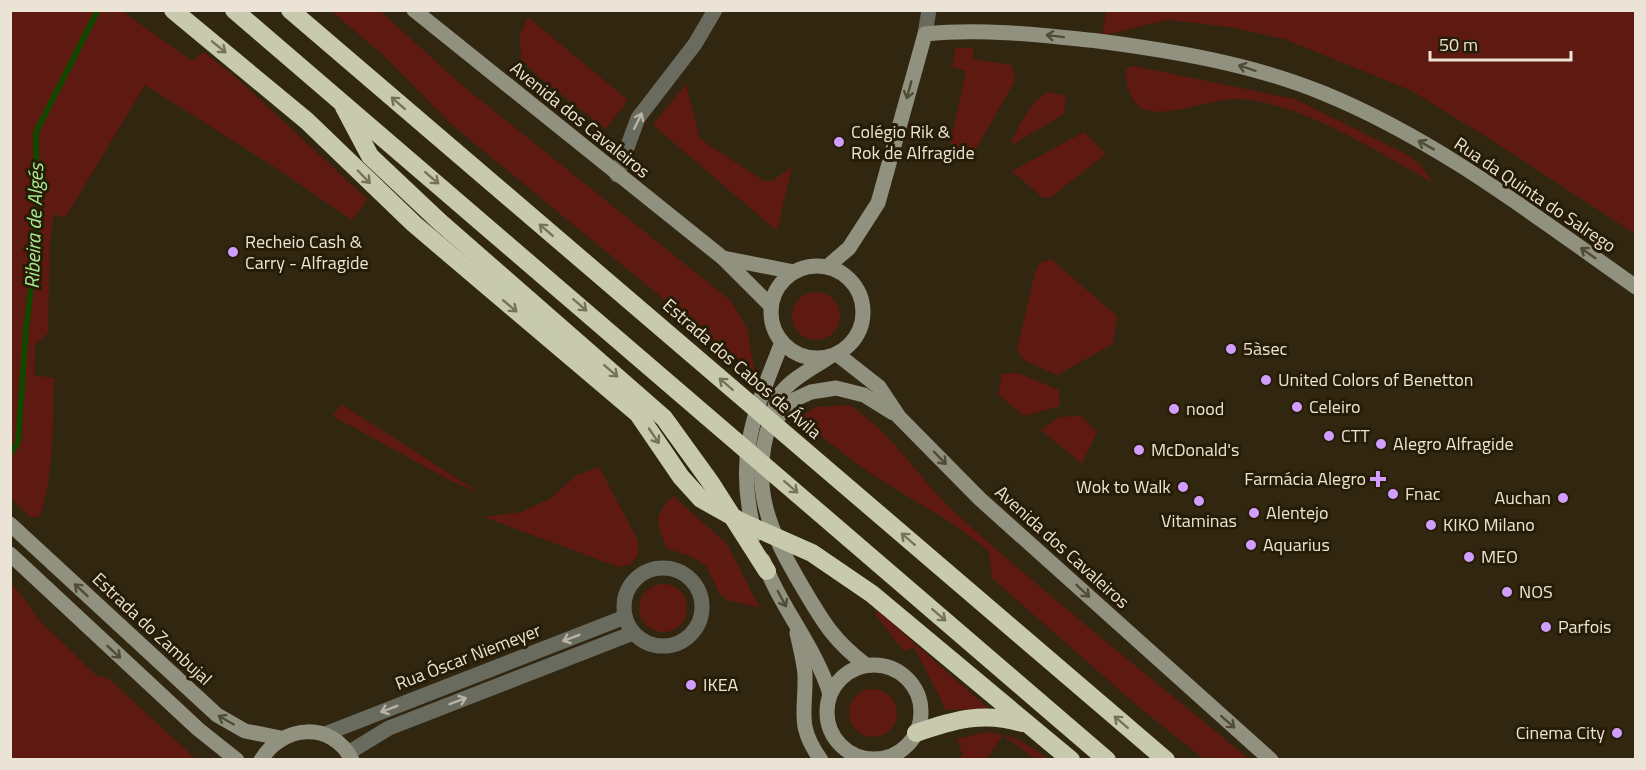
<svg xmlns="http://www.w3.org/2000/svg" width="1646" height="770" font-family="'Titillium Web',sans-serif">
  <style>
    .green { fill: #5e1911 }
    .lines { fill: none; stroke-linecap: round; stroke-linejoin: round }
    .stream { stroke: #154600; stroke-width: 6 }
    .street { stroke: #6a6b5f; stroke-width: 15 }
    .secondary { stroke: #90917f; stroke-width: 15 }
    .highway { stroke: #c7caac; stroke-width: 18 }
    .oneway { stroke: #514b36 }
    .oneway2 { stroke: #777359 }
    .oneway3 { stroke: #b7b4a6 }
    .poi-dot { fill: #d19dfe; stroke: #271c06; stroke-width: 2 }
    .labels { text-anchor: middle; stroke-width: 6; stroke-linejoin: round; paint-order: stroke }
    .street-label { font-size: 18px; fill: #ebe4d6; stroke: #271c06 }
    .poi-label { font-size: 18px; fill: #ebe4d6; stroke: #271c06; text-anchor: start }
    .water-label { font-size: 20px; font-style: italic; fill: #a6ec92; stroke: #271c06 }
  </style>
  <rect width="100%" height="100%" fill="#31260f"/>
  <g class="green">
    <path d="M10,11h112l70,50 12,-9 35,28 128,119 -15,21 -79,-54 -128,-81 -80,133 -11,-4 -4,27 -2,92 -13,12 -1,30 20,3c-1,39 0,105 -15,139h-9l-19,-19z"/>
    <path d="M331,11h49l83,75 268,215 16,27 8,46 -304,-250 -69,-70z"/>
    <path d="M1106,11h529v223l-142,-93 -83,-51 -126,-51 -55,-12 -62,-7 -65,16z"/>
    <path d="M528,17l100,83 -22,29 -67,-52 -18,-18 -1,-24z"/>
    <path d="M956,47l18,2 -1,10 39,6 3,16 -46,80 -19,-17 16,-73 -14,-4z"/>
    <path d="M1133,66l162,33 111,55 15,11 12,18c-53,-30 -134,-82 -196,-84 -25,-1 -71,20 -94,10 -12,-5 -19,-29 -17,-40z"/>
    <path d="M686,84l14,55 64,42h8l20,-14 -15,64 -124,-106z"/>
    <path d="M1049,92l17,4 -2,18 -50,30 -3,-3c10,-16 20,-42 38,-49z"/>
    <path d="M1084,132l22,22 -55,43 -8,1 -31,-27z"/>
    <path d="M1051,259l66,57 -4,28 -56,31 -33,-15 -7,-10 18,-78 5,-9z"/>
    <circle cx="816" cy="316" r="24"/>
    <path d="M1018,373l41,17 1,16 -36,10 -26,-22 4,-20z"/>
    <path d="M341,404l139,89 -29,-12 -118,-65z"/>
    <path d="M849,405c46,29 71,77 111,112 93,84 193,162 289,242h-45l-64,-51 -148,-130 -3,-27 -36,-27 -82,-50 -73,-55 18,-12z"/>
    <path d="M1081,416l16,16 -15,32 -41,-34 18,-13z"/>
    <path d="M599,467l39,73v15l-8,10 -12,2 -134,-50 37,-5 30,-14 26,-23z"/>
    <path d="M673,496l54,48 33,64 -33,-8 -7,-6 -14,-28 -12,-8 -28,-10c-9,-27 -14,-30 7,-52z"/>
    <path d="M11,582l30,40 55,53 13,4 87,80h-185z"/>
    <circle cx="663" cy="608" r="24"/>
    <path d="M878,611l111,98 -43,1 -32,-63 -10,4 -29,-37z"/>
    <circle cx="873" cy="713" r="24"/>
    <path d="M985,732c30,3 40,10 63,27h-13l-32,-24 -16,24h-30l6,-3 -6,-17z"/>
  </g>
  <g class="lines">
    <path class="stream" d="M10,454l8,-12 8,-113 11,-91 -1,-106 62,-122"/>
    <g class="street">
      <path d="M925,34l4,-24"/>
      <path d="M617,175l21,-57 57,-74 20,-34"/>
      <circle cx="663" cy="607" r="39"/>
      <path d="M325,734l300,-117"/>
      <path d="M348,753l41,-25 244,-95"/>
    </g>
    <g class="secondary">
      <path d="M414,10l309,248 48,48"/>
      <path d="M723,258l71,14"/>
      <circle cx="817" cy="312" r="46"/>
      <path d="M827,267l22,-19 29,-45 47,-169c57,-6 116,1 173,7 76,10 154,23 225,52 115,47 212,123 313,194"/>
      <path d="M837,354l42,33 20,30 81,82 291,261"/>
      <path d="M829,357c-16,11 -36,21 -48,36 -5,7 -7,18 -10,26 -23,66 -2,112 32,169 20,34 31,53 63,77"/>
      <path d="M776,420l13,-18 22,-10 25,-4 28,7 29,18"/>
      <path d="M10,524l207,191 28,16 36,7"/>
      <path d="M755,535c-21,-78 -1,-121 27,-193"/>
      <path d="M10,554l188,175 39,31"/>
      <path d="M763,560c17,47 52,86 67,134"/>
      <path d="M797,633c3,14 7,28 8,42 1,38 -9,50 16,85"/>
      <circle cx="874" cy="712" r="47"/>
      <path d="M261,760c21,-35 71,-40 91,0"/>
    </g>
    <g class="highway">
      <path d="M173,10l134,111 107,103 224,190 43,63 20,22 41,23 70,31 60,41 199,166"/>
      <path d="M234,10l873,750"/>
      <path d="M290,10l876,750"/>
      <path d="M344,107l26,49 70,66 224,196 47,65 56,88"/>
      <path d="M916,733c37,-13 68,-22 106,-10"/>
    </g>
  </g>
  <defs><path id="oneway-shaft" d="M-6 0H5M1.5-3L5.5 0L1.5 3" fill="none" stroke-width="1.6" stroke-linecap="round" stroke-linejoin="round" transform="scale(1.5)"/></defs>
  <g class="oneway">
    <use href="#oneway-shaft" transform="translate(1055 36) rotate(-173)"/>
    <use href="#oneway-shaft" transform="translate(1247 68) rotate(-162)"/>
    <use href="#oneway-shaft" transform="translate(909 90) rotate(105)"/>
    <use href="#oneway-shaft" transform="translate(1426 145) rotate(-151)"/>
    <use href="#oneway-shaft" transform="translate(1588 253) rotate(-145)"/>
    <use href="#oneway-shaft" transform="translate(940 458) rotate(46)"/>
    <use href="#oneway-shaft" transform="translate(81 590) rotate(-137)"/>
    <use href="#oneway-shaft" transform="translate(1083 591) rotate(43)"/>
    <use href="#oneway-shaft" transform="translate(782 599) rotate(62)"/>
    <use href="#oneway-shaft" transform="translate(114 652) rotate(43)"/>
    <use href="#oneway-shaft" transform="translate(226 720) rotate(-150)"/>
    <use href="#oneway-shaft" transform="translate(1228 722) rotate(41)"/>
  </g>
  <g class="oneway2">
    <use href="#oneway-shaft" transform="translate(219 47) rotate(39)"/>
    <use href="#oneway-shaft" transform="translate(398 103) rotate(-139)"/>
    <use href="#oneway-shaft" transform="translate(364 177) rotate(46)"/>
    <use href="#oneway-shaft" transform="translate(432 178) rotate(41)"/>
    <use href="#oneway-shaft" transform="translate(546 230) rotate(-139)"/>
    <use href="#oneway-shaft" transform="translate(580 305) rotate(41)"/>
    <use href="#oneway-shaft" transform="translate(510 306) rotate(40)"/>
    <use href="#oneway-shaft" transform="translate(611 371) rotate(41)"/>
    <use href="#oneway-shaft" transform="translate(726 384) rotate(-139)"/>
    <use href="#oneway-shaft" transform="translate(654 436) rotate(56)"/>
    <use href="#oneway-shaft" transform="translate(791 487) rotate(41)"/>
    <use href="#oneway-shaft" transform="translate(908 539) rotate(-139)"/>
    <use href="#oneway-shaft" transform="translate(939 615) rotate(41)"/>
    <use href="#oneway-shaft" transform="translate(1121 722) rotate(-139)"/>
  </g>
  <g class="oneway3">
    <use href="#oneway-shaft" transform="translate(638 121) rotate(-64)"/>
    <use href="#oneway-shaft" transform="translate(571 638) rotate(159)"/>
    <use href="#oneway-shaft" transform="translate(458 701) rotate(-21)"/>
    <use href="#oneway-shaft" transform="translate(389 709) rotate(159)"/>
  </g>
  <g class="poi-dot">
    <circle cx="839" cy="142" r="6"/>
    <circle cx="233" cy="252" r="6"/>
    <circle cx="1231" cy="349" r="6"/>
    <circle cx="1266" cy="380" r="6"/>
    <circle cx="1297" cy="407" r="6"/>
    <circle cx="1174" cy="409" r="6"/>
    <circle cx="1329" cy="436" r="6"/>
    <circle cx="1381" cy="444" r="6"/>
    <circle cx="1139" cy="450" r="6"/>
    <path d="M1375 470h6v6h6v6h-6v6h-6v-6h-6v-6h6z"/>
    <circle cx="1183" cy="487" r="6"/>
    <circle cx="1393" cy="494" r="6"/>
    <circle cx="1563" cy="498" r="6"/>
    <circle cx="1199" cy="501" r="6"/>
    <circle cx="1254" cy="513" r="6"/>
    <circle cx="1431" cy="525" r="6"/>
    <circle cx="1251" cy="545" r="6"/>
    <circle cx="1469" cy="557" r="6"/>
    <circle cx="1507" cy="592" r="6"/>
    <circle cx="1546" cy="627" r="6"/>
    <circle cx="691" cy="685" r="6"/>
    <circle cx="1617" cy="733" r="6"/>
  </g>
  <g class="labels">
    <g class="street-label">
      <text transform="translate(580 120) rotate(39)" y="6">Avenida dos Cavaleiros</text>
      <text transform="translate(1535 195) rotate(34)" y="6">Rua da Quinta do Salrego</text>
      <text transform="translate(742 369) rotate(41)" y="6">Estrada dos Cabos de Ávila</text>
      <text transform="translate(1062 547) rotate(42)" y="6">Avenida dos Cavaleiros</text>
      <text transform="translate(152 629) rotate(43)" y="6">Estrada do Zambujal</text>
      <text transform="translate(468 657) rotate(-21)" y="6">Rua Óscar Niemeyer</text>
    </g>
    <g class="poi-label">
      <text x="851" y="138">Colégio Rik &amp;<tspan x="851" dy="21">Rok de Alfragide</tspan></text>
      <text x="245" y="248">Recheio Cash &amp;<tspan x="245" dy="21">Carry - Alfragide</tspan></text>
      <text x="1243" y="355">5àsec</text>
      <text x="1278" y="386">United Colors of Benetton</text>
      <text x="1309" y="413">Celeiro</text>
      <text x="1186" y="415">nood</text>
      <text x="1341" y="442">CTT</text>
      <text x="1393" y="450">Alegro Alfragide</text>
      <text x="1151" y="456">McDonald's</text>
      <text x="1366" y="485" text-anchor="end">Farmácia Alegro</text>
      <text x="1171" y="493" text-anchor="end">Wok to Walk</text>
      <text x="1405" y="500">Fnac</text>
      <text x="1551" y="504" text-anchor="end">Auchan</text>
      <text x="1266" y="519">Alentejo</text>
      <text x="1199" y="527" text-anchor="middle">Vitaminas</text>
      <text x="1443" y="531">KIKO Milano</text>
      <text x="1263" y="551">Aquarius</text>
      <text x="1481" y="563">MEO</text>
      <text x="1519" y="598">NOS</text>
      <text x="1558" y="633">Parfois</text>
      <text x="703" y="691">IKEA</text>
      <text x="1605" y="739" text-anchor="end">Cinema City</text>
    </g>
    <g class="water-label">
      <text transform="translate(34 226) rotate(-88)" y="7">Ribeira de Algés</text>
    </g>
  </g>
  <rect width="1646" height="770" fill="none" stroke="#ebe4d6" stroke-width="24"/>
  <path d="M1430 51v9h141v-9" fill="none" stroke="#ebe4d6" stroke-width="3"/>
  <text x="1439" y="51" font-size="18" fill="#ebe4d6" stroke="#271c06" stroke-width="4.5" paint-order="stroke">50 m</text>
</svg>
